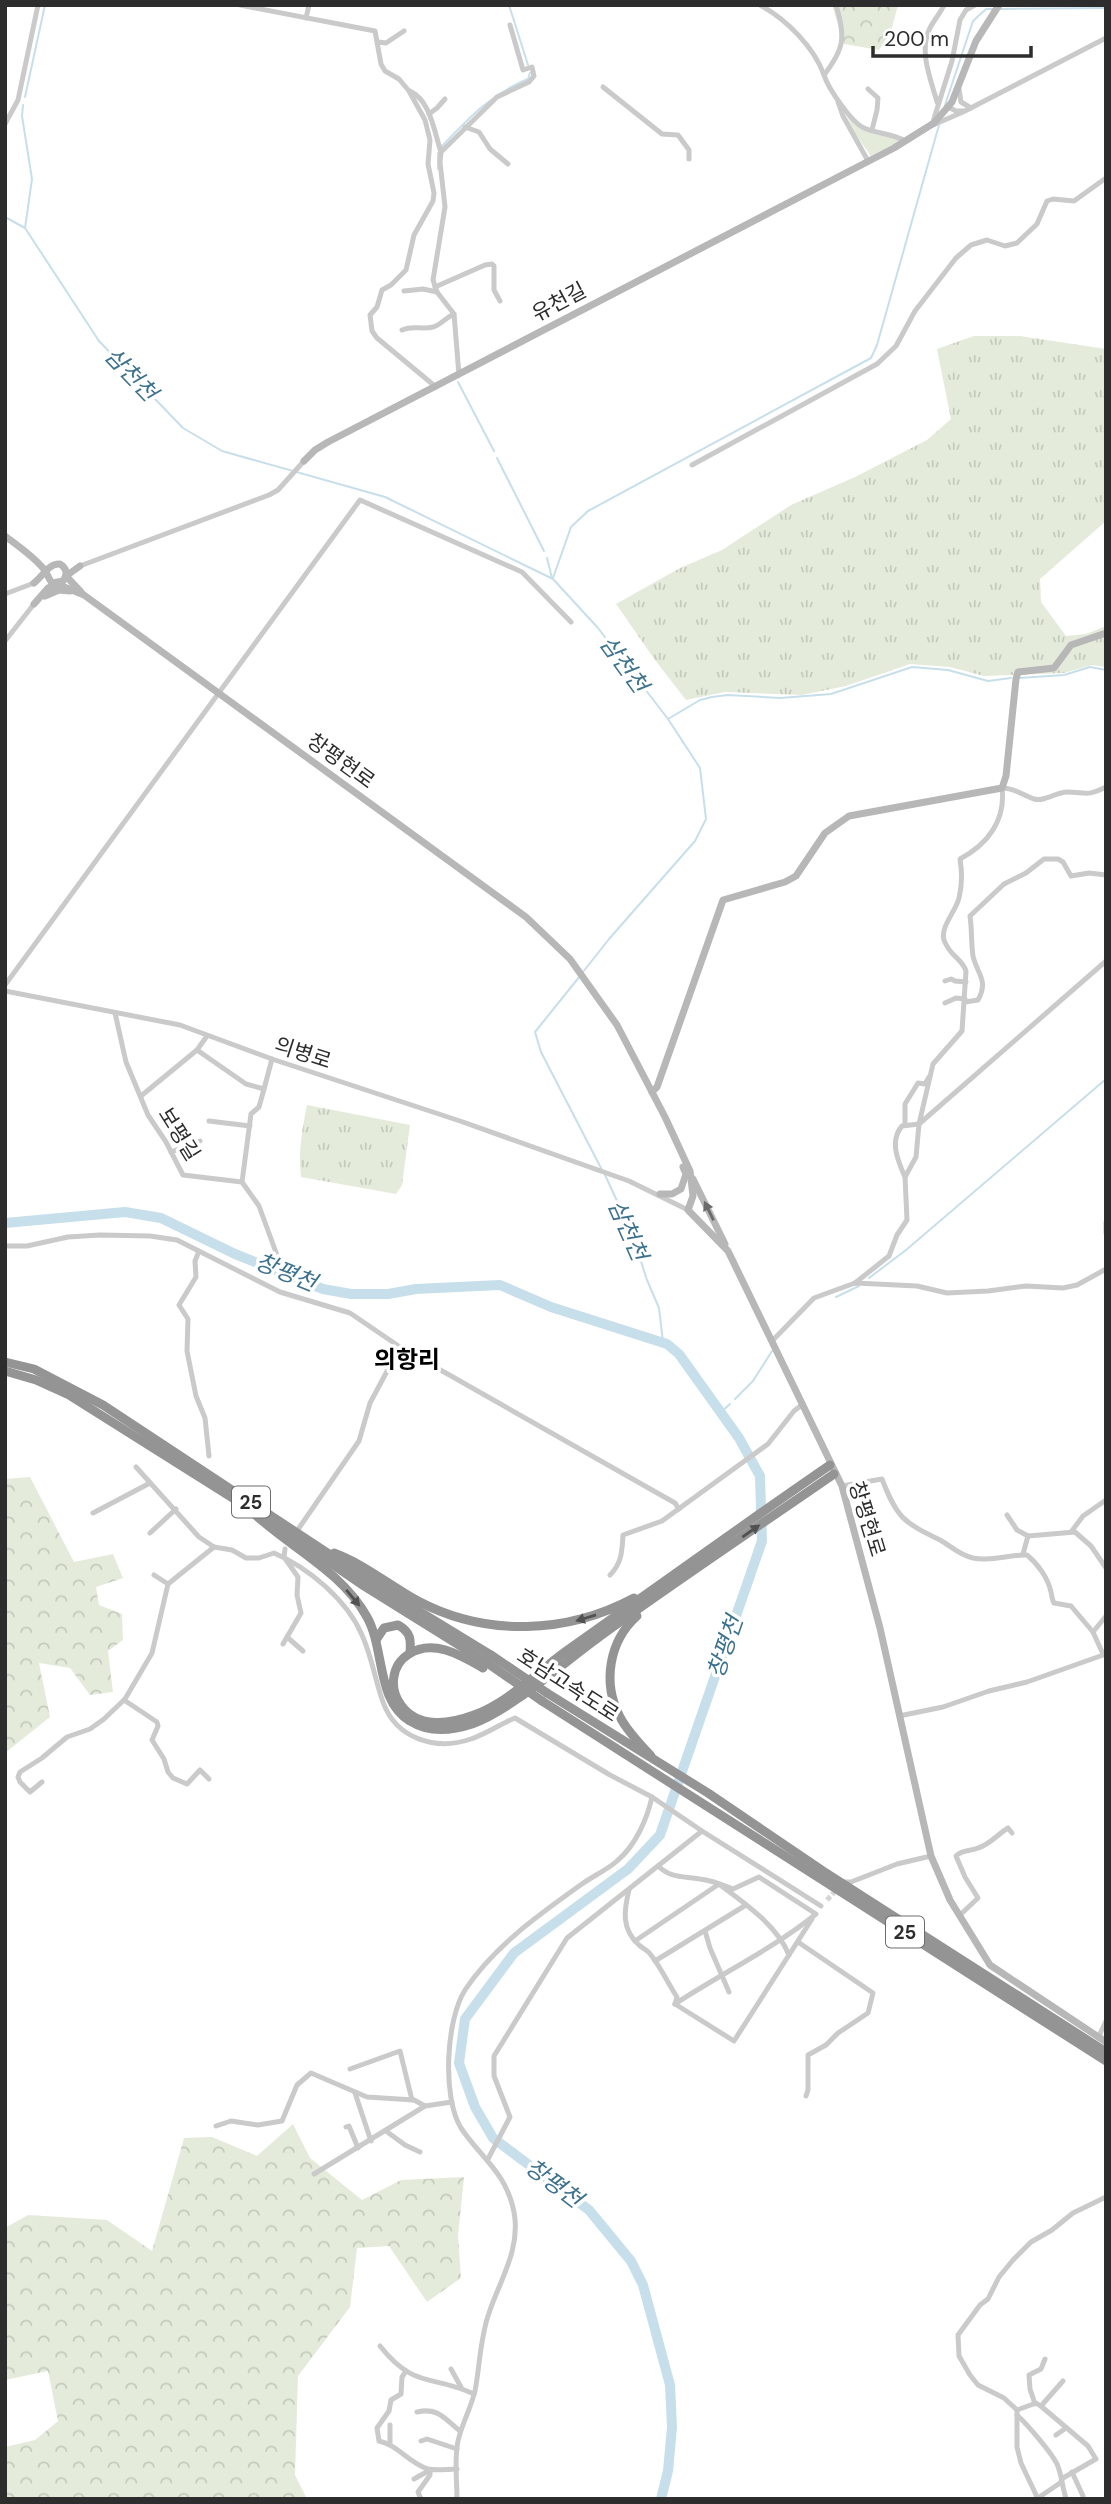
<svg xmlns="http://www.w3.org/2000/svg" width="1111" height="2504" font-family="'DM Sans','Noto Sans KR',sans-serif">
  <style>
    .grass { fill: url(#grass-tufts) }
    .forest { fill: url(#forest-crowns) }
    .green { fill: #e4ebdb }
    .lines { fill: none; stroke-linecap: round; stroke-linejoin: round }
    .stream { stroke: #c7dfeb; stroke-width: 2 }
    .river { stroke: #c7dfeb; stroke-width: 10 }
    .street-tunnel { stroke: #d5d5d5; stroke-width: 5; stroke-dasharray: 5 2.5; stroke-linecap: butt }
    .street { stroke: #cacaca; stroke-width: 5 }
    .secondary { stroke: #b7b7b7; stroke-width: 7 }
    .highway { stroke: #949494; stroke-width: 9 }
    .highway-bridge { stroke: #949494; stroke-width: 9 }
    .oneway { fill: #6b6b6b }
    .oneway2 { fill: #515151 }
    .labels { text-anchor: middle; stroke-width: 7; stroke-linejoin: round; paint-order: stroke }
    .shield { fill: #fff; stroke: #6c6c6c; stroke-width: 2 }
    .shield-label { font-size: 19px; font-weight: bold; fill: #2d2d2d }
    .street-label { font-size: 21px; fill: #2d2d2d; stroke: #fff }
    .water-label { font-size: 23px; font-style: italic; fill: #3d728e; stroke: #fff }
    .quarter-label { font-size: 24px; font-weight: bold; fill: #000; stroke: #fff }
  </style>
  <defs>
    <pattern id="grass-tufts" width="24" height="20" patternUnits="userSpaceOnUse" patternTransform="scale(1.75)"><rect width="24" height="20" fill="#e4ebdb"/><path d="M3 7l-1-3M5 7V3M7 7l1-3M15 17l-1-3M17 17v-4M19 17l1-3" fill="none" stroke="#c4cabc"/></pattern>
    <pattern id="forest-crowns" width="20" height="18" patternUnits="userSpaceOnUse" patternTransform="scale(1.75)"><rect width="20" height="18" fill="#e4ebdb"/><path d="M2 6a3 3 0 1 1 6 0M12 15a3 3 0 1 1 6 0" fill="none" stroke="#c4cabc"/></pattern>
  </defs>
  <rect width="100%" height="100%" fill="#fff"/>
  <g class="grass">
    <path d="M974,336h46l86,13v172l-66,58 1,23 25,34 20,-2 20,-8v41l-14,-2 -28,8 -80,3 -34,-9 -40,-3 -64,22 -44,9 -77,-3 -39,8 -31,-40 -39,-56 64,-36 42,-18 69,-45 64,-28 72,-37 24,-21 -14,-70z"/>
    <path d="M307,1105l103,20 -8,60 -6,9 -95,-17c-3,-25 1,-47 6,-72z"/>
  </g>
  <g class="forest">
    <path d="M832,5h66l-7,26 -12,19 -35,-6z"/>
    <path d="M30,1477l44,85 39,-8 10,24 -27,9 3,18 23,9 1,26 -15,11 5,41 -23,3 -20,-27 -31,-5 11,54 -45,36v-274z"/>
    <path d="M293,2124l17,34 52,42 39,-20 63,-3 -6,59 3,42 -34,24 -38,-56 -32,2 -7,59 -52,69 -3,99 12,24h-302v-52l30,-7 23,-19 -10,-50 -43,9v-152l23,-13 79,5 45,31 32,-113 28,-1 45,19z"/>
  </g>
  <path class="green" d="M845,112l12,14 43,15 -29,15 -15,-21z"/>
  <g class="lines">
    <g class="stream">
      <path d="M509,5l19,60"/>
      <path d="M998,9l108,-1"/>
      <path d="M25,97l20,-92"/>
      <path d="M23,105l-1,11 10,63 -7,49"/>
      <path d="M945,105l28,-84 13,-12h7"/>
      <path d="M442,146c27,-28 49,-52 86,-67l2,-6"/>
      <path d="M438,153v16"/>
      <path d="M5,217l20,11 74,113 84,87 39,23 163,46 168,82 45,49 70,91 32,49 6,51 -11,22 -86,98 -26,33"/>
      <path d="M458,382l36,69"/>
      <path d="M497,458l47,93"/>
      <path d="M547,558l5,20"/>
      <path d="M553,578l18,-51 17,-16 283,-153 6,-13 62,-220"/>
      <path d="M1020,678l44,-3 26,-8 16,3"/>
      <path d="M668,719l32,-19 12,-3 16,-2 52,3 51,-4 81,-27 36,3 40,11 23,-3"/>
      <path d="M580,976l-45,56 6,20 61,118"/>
      <path d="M605,1175l26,56 16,49 12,28 4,34"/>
      <path d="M869,1278l37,-28 200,-171"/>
      <path d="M836,1297l23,-11"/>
      <path d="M735,1399l18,-18 19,-30"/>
      <path d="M721,1412l9,-8"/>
    </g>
    <path class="river" d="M5,1223l120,-11 36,6 74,36 88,35 28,5h37l28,-5 84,-4 51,22 116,37 12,10 60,84 21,38 2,65 -102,294 -32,34 -114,84 -49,66 -6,44 16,44 18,31 96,72 42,51 12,24 27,100 2,42 -4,44 -7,28"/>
    <path class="street-tunnel" d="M827,1900l10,-11"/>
    <g class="street">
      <path d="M240,5l135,26 6,33 4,7 14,8 10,12 16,29 5,20 -2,24 6,29 -1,8 -19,34 -8,35 -15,15 -9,5 -5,17 -7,8 2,16 5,7 59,49"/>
      <path d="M760,5c27,15 54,42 64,70"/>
      <path d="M836,5c10,33 8,44 -12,70 4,13 27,47 40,53 13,6 28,5 41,13"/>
      <path d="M306,18l3,-13"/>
      <path d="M378,42l8,1 18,-12"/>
      <path d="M603,87l59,47 16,1 11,15v9"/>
      <path d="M868,89l10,9 -1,12 -5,20"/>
      <path d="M959,89l2,13 10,6"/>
      <path d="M410,91c21,10 24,41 31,61"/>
      <path d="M838,102l5,14 25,45"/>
      <path d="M937,102c-6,-22 -18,-50 -8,-72 4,-9 11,-16 15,-25"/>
      <path d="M948,107l8,4h9l141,-73"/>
      <path d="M429,114l8,-6 8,-9"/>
      <path d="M5,124l13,-24 20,-95"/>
      <path d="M932,125l20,-64 8,-41 6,-10 9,-5"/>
      <path d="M933,125l30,-13"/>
      <path d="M465,127l14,5 11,17 18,15"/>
      <path d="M435,287l50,-22 7,-1 2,2v24l6,11"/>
      <path d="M404,291l19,-2 14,3"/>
      <path d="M402,330c11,-5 20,0 31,-3 8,-2 12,-9 21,-13"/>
      <path d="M459,375l-5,-61 -17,-22 -4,-12 12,-73 -5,-45 1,-10 56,-55 32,-15 5,-6 -2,-9 -9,3 -13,-45"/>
      <path d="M692,465l185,-101 19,-18 19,-35 41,-53 15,-13 16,-5 18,6 12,-3 20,-19 10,-23 6,-2 21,2 32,-23"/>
      <path d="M80,566l189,-71 9,-5 26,-29"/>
      <path d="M5,594l29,-11"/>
      <path d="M5,641l29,-37"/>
      <path d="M945,981l6,-2 4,2 11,1"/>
      <path d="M5,985l355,-485 162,72 49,50"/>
      <path d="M5,991l175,34 92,34 188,62 169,60 59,29"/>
      <path d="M965,1002l13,-2c11,-20 -1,-26 -5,-44 -2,-13 -1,-27 -3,-40l34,-32 22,-11 18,-14h14l5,3 8,14 18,-3 17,2"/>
      <path d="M945,1003l11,-5 9,1"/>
      <path d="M115,1013l11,49 22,53 18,27 17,33 59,7"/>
      <path d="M197,1050l49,34 18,5 8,-30"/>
      <path d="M264,1089l-5,18 -8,7 -9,68 17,24 19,52"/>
      <path d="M141,1096l56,-46 10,-14"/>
      <path d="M209,1121l41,5"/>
      <path d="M905,1125v-21l13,-21 7,1 4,-7"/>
      <path d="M171,1152l29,-11"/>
      <path d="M905,1177c-7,-16 -16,-36 -3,-51l17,-2 187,-163"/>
      <path d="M1106,1222v11"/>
      <path d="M5,1246h22l41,-9 32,-2 50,1 27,4 103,52 70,21 50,34 275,156 4,6"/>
      <path d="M199,1251l-4,10 1,16 -17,28 9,14 -1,32 9,45 9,22 4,38"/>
      <path d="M855,1283l34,-27 8,-21 10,-15 -2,-43 11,-20 3,-33 14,-60 29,-33 4,-60c-4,-13 -16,-14 -22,-31 -4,-13 12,-29 15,-42 3,-12 3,-27 1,-39 28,-15 46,-39 42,-71 13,0 20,7 32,11 11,3 22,-7 33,-7 19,0 19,5 39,-5"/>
      <path d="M772,1341l42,-43 41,-15 62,3 30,7 41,-2 38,-5 37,2 14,-3 29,-16"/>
      <path d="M136,1467l63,70 15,10 18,3 14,8h13l15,-5c35,15 73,47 88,82 10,22 13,45 21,67 13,37 53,49 88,37 15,-5 29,-15 44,-21l95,57 42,22 50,34"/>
      <path d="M842,1486l40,-7c15,39 21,43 58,61 11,6 19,15 33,18 21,4 36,-4 54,-3 11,9 21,23 24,37 1,4 1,8 3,11l17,3 22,26 10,22"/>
      <path d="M93,1513l57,-30"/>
      <path d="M1007,1515l10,15 11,6 47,-4 16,14 15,22"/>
      <path d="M299,1528l60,-87 11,-38 30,-56"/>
      <path d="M1071,1532l12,-16 23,-16"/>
      <path d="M150,1533l26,-24"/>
      <path d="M1023,1554l5,-18"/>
      <path d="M154,1575l14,9 46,-37"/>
      <path d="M610,1575c12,-12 12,-24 13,-40l39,-14 106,-77 26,-33 9,-7"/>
      <path d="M1093,1632l13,-16"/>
      <path d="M287,1637l16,14"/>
      <path d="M283,1644l18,-31 -4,-18 1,-18 -14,-20 1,-8"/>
      <path d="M124,1700l33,22 1,4 -6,14 12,19 4,13 5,6 14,6 13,-14 9,9"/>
      <path d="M899,1716l44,-9 46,-16 38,-9 79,-28"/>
      <path d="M42,1782l-12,10 -10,-10 -2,-5 2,-5 22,-14 25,-21 23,-8 14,-10 21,-20 27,-46 16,-69"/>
      <path d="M658,1866c14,13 25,10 42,13 11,1 23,6 33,10l26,-12 57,37c-43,35 -94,59 -141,90"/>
      <path d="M844,1882h7l46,-18 34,-8"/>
      <path d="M629,1890c-5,20 -8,39 10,55 4,4 9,5 12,10 10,13 17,28 26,42l-2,7"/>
      <path d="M959,1916l19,-18 -13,-21 -9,-21c7,-7 13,-4 22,-8 11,-3 20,-14 30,-20l4,5"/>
      <path d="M705,1931l5,17 19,44"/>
      <path d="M635,1941l84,-57c25,19 58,41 70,71"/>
      <path d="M798,1942l75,51 -5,20 -30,20 -12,12 -18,10v35l-2,6"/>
      <path d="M655,1961l91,-56"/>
      <path d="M675,2004l59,37 78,-122"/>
      <path d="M1098,2038l8,-17"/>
      <path d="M350,2069l50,-18 12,49"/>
      <path d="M355,2093l16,48"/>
      <path d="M216,2126l15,-5 27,4 24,-4 15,-36 14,-12 56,24 47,3 11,6"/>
      <path d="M346,2127l3,-1 9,22"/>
      <path d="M386,2131l19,14 15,7"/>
      <path d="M488,2159l22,-42 -16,-41v-20l73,-118 135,-107 119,75"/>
      <path d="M314,2174l111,-68 27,-4"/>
      <path d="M380,2346c35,44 52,28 94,48"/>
      <path d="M451,2369l10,18"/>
      <path d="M406,2371l-4,6 -1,17 -10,6 -2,11 -12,17 2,13c19,4 30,22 49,28 9,2 20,0 29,0"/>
      <path d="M1035,2404l-5,-15 -1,-14 12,-6 4,-10"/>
      <path d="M1041,2406l22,-25"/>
      <path d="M1017,2410l19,-7 6,4 46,39 8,13 -33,19 -3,5 -22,15"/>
      <path d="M417,2412c21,-5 28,7 43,19"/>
      <path d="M1017,2415c10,9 34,37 40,49 5,11 5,23 9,34"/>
      <path d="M390,2425v18"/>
      <path d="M1056,2435l10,-7"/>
      <path d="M421,2441l6,-2 30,10"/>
      <path d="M1072,2472l11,24"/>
      <path d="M414,2479l16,-9"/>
      <path d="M421,2499l-3,-7 12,-17v-5"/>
      <path d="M457,2499c0,-19 -3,-40 1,-58 4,-18 13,-33 17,-50 5,-26 5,-53 14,-78 11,-33 32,-64 25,-101 -8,-40 -33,-54 -53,-84 -19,-31 -15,-108 4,-138 29,-44 75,-76 117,-106 11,-8 25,-14 35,-23 19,-16 30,-42 35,-64"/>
      <path d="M1038,2499l-17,-36 -4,-16v-37l-13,-12 -26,-13 -8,-10 -11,-19 -1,-21 22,-30 8,-6 11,-22 14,-17 18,-18 21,-12 21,-17 33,-16"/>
    </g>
    <g class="secondary">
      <path d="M304,461l11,-11 13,-8 566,-294 40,-25 18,-21 24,-61 23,-36"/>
      <path d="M5,536c13,10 27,19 38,32 5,5 4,9 9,15l11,-2c5,-6 4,-13 -3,-17 -11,-1 -17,12 -26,19"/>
      <path d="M80,566l-14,10 15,16"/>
      <path d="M45,596l14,-6 11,1"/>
      <path d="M34,604l14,-16 9,-4 27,11 442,322 44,42 47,66 48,92 25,54 3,25 -5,14 40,41 114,235 38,142 51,228 19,44 40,65 116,77"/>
      <path d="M652,1092l5,-5 66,-187 62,-18 11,-6 29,-43 24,-17 153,-28 4,-12 10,-97 2,-7 36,-4 17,-23 35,-12"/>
      <path d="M693,1179l32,65"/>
      <path d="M660,1194h12l9,-5 5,-15 -3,-7"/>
    </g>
    <g class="highway">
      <path d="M5,1362l29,7 69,36 270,178 118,72"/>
      <path d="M5,1371l31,9 33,15 181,114"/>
      <path d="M246,1506c38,39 94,62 121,111 18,32 9,84 43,104 19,12 41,10 62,3 39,-14 91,-61 127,-87 77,-56 157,-109 235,-163"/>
      <path d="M262,1516l102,70 122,76"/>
      <path d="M334,1553c30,11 55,32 84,48 68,36 149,33 216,-3"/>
      <path d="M637,1616c-28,25 -35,67 -17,101 7,14 20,27 31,39"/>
      <path d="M376,1640l8,-12 14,-3c13,7 13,15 12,28"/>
      <path d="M483,1668c-21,-12 -50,-30 -74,-14 -18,11 -20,35 -8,51 17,24 49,19 73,10 34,-12 62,-42 91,-63 89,-63 176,-126 265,-187"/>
      <path d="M547,1693l161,100 115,78 283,181"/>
      <path d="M542,1701l564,360"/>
    </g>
    <g class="highway-bridge">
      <path d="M491,1655l56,38"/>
      <path d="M486,1662l56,39"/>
    </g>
  </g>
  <defs><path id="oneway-solid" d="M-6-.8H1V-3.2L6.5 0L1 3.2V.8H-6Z" transform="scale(1.75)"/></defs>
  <use class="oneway" href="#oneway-solid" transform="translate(709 1211) rotate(-116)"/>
  <g class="oneway2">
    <use href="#oneway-solid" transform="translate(751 1531) rotate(-35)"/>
    <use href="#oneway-solid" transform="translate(353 1598) rotate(50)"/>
    <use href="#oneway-solid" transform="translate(586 1618) rotate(163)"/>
  </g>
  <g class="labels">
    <g class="shield">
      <rect x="232" y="1486.5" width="38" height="31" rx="5"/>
      <rect x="886" y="1916.5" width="38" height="31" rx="5"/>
    </g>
    <g class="shield-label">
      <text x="251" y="1509">25</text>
      <text x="905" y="1939">25</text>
    </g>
    <g class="street-label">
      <text transform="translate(559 302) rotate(-28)" y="7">유천길</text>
      <text transform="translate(341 761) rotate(36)" y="7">창평현로</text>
      <text transform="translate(303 1053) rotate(18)" y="7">의병로</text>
      <text transform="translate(179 1134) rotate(58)" y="7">보평길</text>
      <text transform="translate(867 1519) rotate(73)" y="7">창평현로</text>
      <text transform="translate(568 1685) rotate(33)" y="7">호남고속도로</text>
    </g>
    <g class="water-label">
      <text transform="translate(131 374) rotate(46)" y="8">삼천천</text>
      <text transform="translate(624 664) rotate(54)" y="8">삼천천</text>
      <text transform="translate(628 1230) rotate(66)" y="8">삼천천</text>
      <text transform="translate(286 1272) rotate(22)" y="8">창평천</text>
      <text transform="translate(725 1647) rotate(-71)" y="8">창평천</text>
      <text transform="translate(554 2183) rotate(37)" y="8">창평천</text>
    </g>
    <g class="quarter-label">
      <text x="407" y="1368">의항리</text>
    </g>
  </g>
  <rect width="1111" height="2504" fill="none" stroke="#2d2d2d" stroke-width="14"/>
  <path d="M873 46v10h158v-10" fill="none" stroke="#2d2d2d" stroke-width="3.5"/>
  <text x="884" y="46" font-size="21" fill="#2d2d2d" stroke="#ffffff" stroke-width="5" paint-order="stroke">200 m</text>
</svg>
